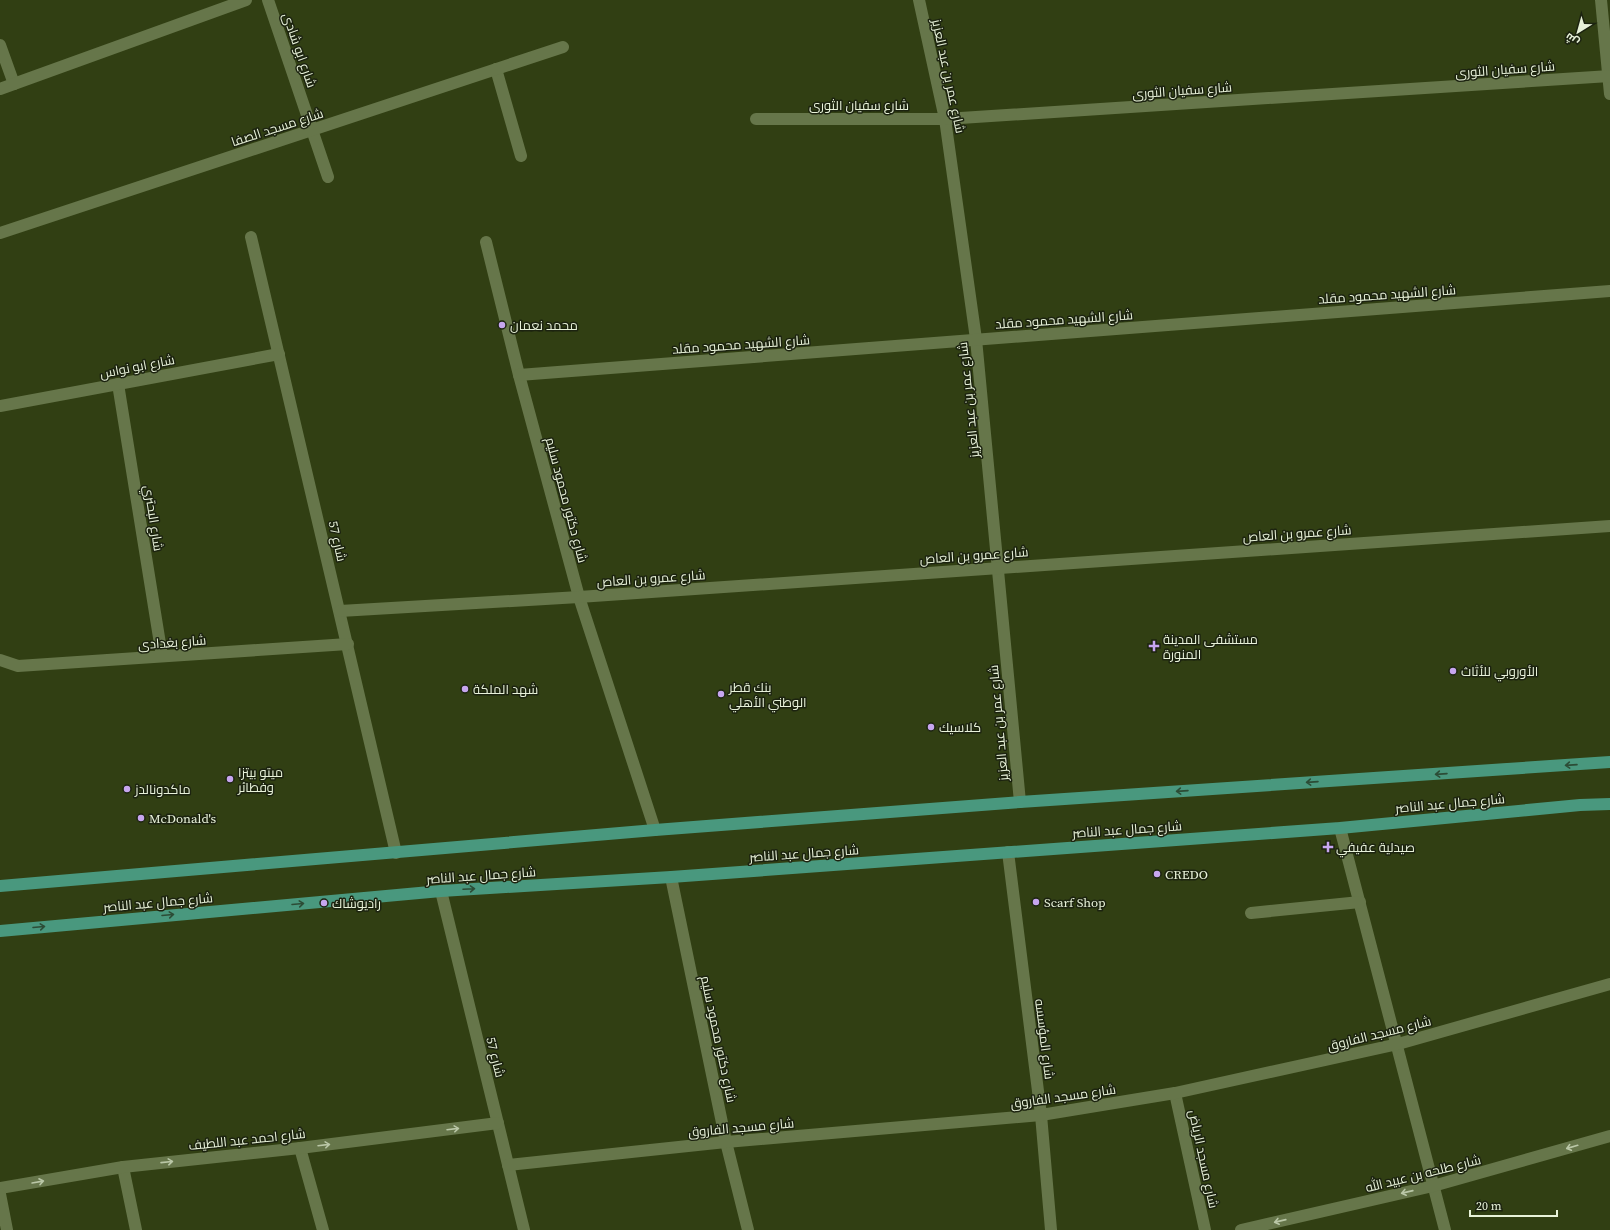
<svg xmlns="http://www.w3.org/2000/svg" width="1610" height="1230" font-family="'Source Serif 4',Cairo,serif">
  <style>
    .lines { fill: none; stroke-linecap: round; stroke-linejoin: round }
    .street { stroke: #66764a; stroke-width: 12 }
    .primary { stroke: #49987e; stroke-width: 12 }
    .oneway { stroke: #2c4c36 }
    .oneway2 { stroke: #bac7a7 }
    .poi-dot { fill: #c7a6ef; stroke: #1c2310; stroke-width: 1.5 }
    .labels { text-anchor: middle; stroke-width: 3; stroke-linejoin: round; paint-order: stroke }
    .street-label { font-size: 13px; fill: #e8f2d9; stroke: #1c2310 }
    .poi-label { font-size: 13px; fill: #e8f2d9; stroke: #1c2310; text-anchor: start }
  </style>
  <rect width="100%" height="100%" fill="#313f13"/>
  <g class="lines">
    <g class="street">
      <path d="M268,0l60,177"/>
      <path d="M919,0l26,119 31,220 44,463"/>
      <path d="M1601,0l9,94"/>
      <path d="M0,45l14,39"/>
      <path d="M496,69l25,87"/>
      <path d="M0,89l246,-89"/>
      <path d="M756,119h189l665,-43"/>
      <path d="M0,233l563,-186"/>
      <path d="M251,237l145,616"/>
      <path d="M486,242l33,133 60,222 76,233"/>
      <path d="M519,375l1091,-84"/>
      <path d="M118,384l44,272"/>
      <path d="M0,406l279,-52"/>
      <path d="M340,611l239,-14 1031,-71"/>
      <path d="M0,660l18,6 330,-22"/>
      <path d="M1340,828l105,402"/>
      <path d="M1008,852l33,263 10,115"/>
      <path d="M671,877l55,265 22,88"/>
      <path d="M441,891l83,339"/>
      <path d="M1251,913l109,-11"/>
      <path d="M1175,1093l30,137"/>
      <path d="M300,1148l23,82"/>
      <path d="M508,1165l218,-23 315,-27 134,-22 223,-49 212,-60"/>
      <path d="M123,1167l13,63"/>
      <path d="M0,1188l123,-21 177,-19 198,-25"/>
      <path d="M0,1194l7,36"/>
      <path d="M1241,1230l192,-44 177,-50"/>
    </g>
    <g class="primary">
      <path d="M0,886l655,-56 365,-28 590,-40"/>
      <path d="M0,931l441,-40 230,-14 669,-49 240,-23 30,-1"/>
    </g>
  </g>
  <defs><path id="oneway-shaft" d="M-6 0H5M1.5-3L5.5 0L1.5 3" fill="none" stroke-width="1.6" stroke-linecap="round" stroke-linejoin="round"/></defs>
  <g class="oneway">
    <use href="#oneway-shaft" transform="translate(1571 765) rotate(176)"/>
    <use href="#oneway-shaft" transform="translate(1441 774) rotate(176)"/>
    <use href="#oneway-shaft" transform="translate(1312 782) rotate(176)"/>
    <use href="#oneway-shaft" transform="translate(1182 791) rotate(176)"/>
    <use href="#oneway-shaft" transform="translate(469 889) rotate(-3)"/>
    <use href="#oneway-shaft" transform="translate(298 904) rotate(-5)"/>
    <use href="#oneway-shaft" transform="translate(168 915) rotate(-5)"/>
    <use href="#oneway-shaft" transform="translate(39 927) rotate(-5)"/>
  </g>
  <g class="oneway2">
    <use href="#oneway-shaft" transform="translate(453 1129) rotate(-7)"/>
    <use href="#oneway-shaft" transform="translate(324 1145) rotate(-7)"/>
    <use href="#oneway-shaft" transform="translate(1572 1147) rotate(164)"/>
    <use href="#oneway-shaft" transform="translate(167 1162) rotate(-6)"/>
    <use href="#oneway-shaft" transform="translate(38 1182) rotate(-10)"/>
    <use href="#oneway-shaft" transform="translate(1407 1192) rotate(167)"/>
    <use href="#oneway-shaft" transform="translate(1280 1221) rotate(167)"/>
  </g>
  <g class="poi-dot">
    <circle cx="502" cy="325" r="4"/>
    <path d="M1152 640h4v4h4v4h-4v4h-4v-4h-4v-4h4z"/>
    <circle cx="1453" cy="671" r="4"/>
    <circle cx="465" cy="689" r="4"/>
    <circle cx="721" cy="694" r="4"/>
    <circle cx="931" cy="727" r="4"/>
    <circle cx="230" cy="779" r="4"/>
    <circle cx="127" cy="789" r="4"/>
    <circle cx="141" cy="818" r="4"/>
    <path d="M1326 841h4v4h4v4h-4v4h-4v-4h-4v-4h4z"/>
    <circle cx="1157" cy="874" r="4"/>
    <circle cx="1036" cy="902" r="4"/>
    <circle cx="324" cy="903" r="4"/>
  </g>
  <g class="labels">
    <g class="street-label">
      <text transform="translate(300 50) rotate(71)" y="5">شارع ابو شادى</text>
      <text transform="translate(1505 69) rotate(-4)" y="5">شارع سفيان الثورى</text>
      <text transform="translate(949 76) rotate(78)" y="5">شارع عمر بن عبد العزيز</text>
      <text transform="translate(1182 90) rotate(-4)" y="5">شارع سفيان الثورى</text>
      <text x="859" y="110">شارع سفيان الثورى</text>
      <text transform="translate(277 127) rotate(-18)" y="5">شارع مسجد الصفا</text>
      <text transform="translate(1387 294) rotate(-4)" y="5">شارع الشهيد محمود مقلد</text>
      <text transform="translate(1064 319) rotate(-4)" y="5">شارع الشهيد محمود مقلد</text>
      <text transform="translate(741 344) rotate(-4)" y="5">شارع الشهيد محمود مقلد</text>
      <text transform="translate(137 366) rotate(-11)" y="5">شارع ابو نواس</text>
      <text transform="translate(968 400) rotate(-96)" y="5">شارع عمر بن عبد العزيز</text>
      <text transform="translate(567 500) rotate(75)" y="5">شارع دكتور محمود سليم</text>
      <text transform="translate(154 518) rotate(81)" y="5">شارع البحتري</text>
      <text transform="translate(1297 533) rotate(-4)" y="5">شارع عمرو بن العاص</text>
      <text transform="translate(338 541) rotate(77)" y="5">شارع 57</text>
      <text transform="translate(974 555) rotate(-4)" y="5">شارع عمرو بن العاص</text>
      <text transform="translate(651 578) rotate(-4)" y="5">شارع عمرو بن العاص</text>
      <text transform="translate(172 642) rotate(-4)" y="5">شارع بغدادى</text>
      <text transform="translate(998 723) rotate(-95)" y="5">شارع عمر بن عبد العزيز</text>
      <text transform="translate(1450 803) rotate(-5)" y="5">شارع جمال عبد الناصر</text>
      <text transform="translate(1127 829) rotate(-4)" y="5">شارع جمال عبد الناصر</text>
      <text transform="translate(804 853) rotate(-4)" y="5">شارع جمال عبد الناصر</text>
      <text transform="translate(481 875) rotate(-4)" y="5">شارع جمال عبد الناصر</text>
      <text transform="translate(158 902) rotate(-5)" y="5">شارع جمال عبد الناصر</text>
      <text transform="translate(1379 1033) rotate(-14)" y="5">شارع مسجد الفاروق</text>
      <text transform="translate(719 1039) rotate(78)" y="5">شارع دكتور محمود سليم</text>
      <text transform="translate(1045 1039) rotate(83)" y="5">شارع المؤسسه</text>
      <text transform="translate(496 1057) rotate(76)" y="5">شارع 57</text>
      <text transform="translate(1063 1096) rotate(-8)" y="5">شارع مسجد الفاروق</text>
      <text transform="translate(741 1127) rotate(-5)" y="5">شارع مسجد الفاروق</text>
      <text transform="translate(247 1139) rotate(-6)" y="5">شارع احمد عبد اللطيف</text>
      <text transform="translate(1204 1159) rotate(78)" y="5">شارع مسجد الرياض</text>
      <text transform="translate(1423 1173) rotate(-14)" y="5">شارع طلحه بن عبيد الله</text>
    </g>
    <g class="poi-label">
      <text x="510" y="330">محمد نعمان</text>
      <text x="1163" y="644">مستشفى المدينة<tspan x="1163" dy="15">المنورة</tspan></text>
      <text x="1461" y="676">الأوروبي للأثاث</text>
      <text x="729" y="692">بنك قطر<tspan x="729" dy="15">الوطني الأهلي</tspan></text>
      <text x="473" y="694">شهد الملكة</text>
      <text x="939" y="732">كلاسيك</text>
      <text x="238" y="777">ميتو بيتزا<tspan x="238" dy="15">وفطائر</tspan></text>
      <text x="135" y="794">ماكدونالدز</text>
      <text x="149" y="823">McDonald's</text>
      <text x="1336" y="852">صيدلية عفيفي</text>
      <text x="1165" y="879">CREDO</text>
      <text x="1044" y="907">Scarf Shop</text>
      <text x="332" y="908">راديوشاك</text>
    </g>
  </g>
  <g transform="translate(1578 32) rotate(217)" stroke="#1c2310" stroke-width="3" paint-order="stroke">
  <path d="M0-3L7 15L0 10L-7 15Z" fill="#e8f2d9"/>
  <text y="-6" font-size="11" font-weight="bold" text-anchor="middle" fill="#e8f2d9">ش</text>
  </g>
  <path d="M1470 1210v6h87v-6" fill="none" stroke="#e8f2d9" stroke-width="2"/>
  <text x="1476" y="1210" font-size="12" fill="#e8f2d9" stroke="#1c2310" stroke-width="3" paint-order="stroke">20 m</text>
</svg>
